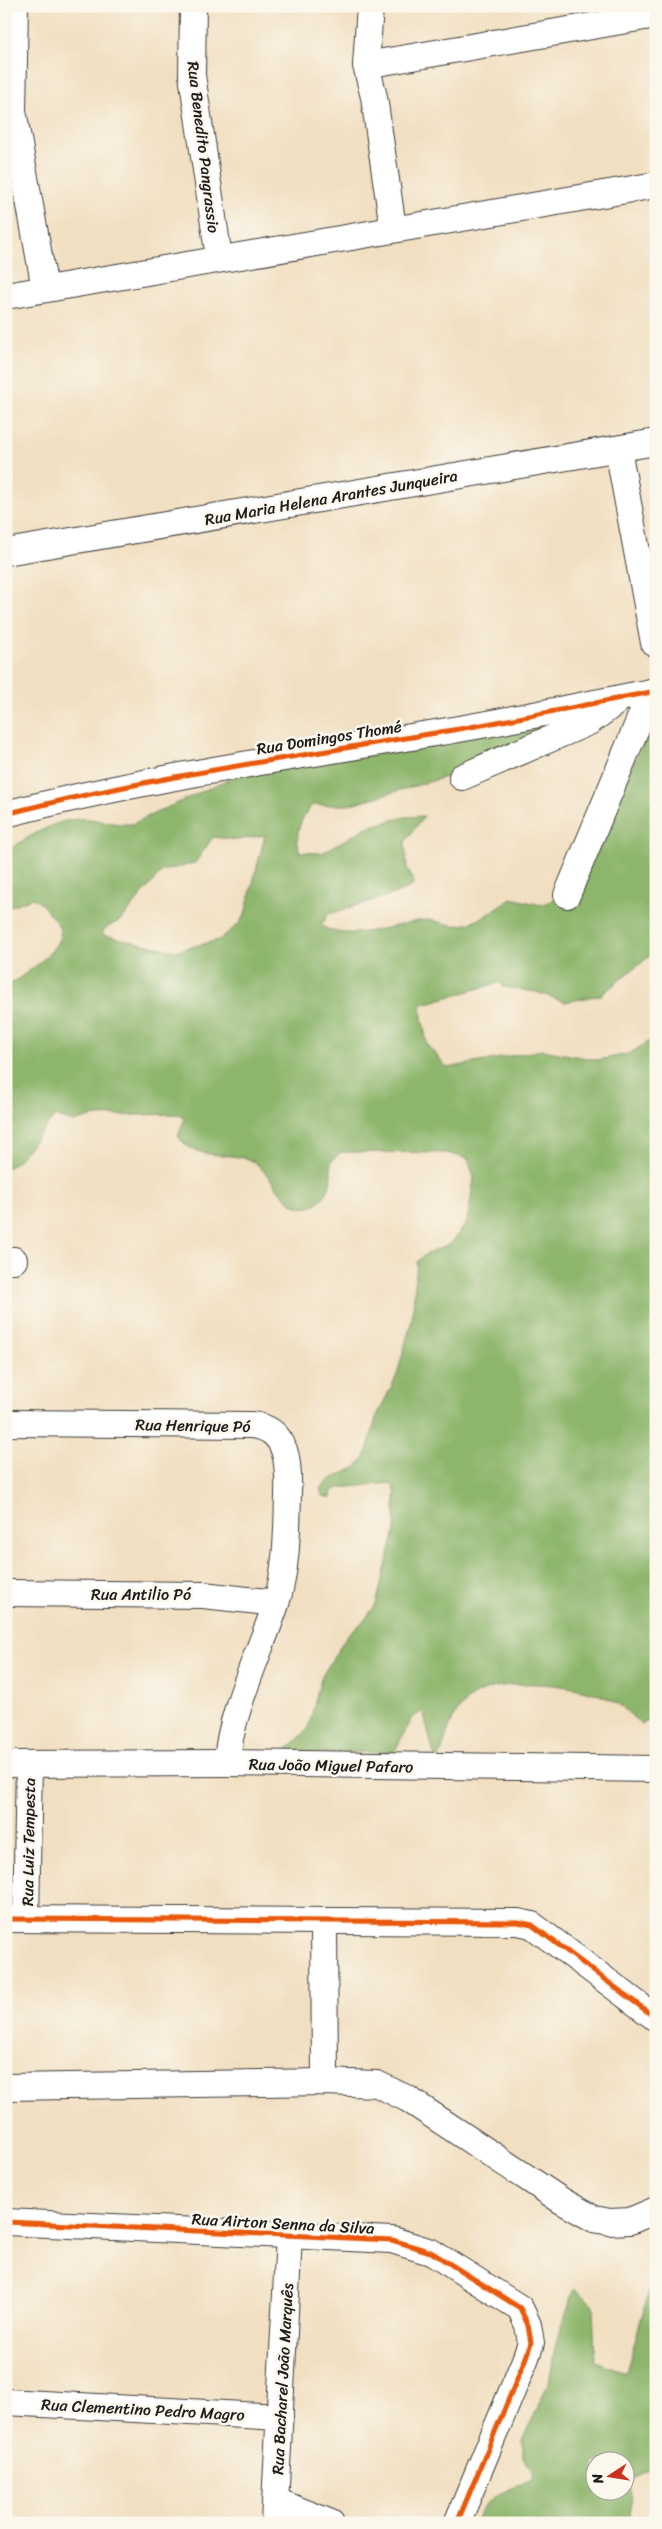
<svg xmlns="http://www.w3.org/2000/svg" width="662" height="2529" font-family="Sriracha,sans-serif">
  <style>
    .forest { fill: #8db56c; stroke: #546844; fill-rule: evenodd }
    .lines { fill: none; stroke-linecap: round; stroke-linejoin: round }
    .minor-casing { stroke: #3c3935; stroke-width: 28 }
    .minor { stroke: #fff; stroke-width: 26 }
    .cycleway-casing { stroke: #fbf7ec; stroke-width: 8 }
    .cycleway { stroke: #e8590c; stroke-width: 5 }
    .labels { text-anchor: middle; stroke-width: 5; stroke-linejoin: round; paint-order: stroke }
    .street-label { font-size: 16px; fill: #1c1c1c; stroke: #fbf7ec }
  </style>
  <rect width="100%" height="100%" fill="#fbf7ec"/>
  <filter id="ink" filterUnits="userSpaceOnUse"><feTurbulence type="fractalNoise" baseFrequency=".02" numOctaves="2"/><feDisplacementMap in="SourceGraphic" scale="10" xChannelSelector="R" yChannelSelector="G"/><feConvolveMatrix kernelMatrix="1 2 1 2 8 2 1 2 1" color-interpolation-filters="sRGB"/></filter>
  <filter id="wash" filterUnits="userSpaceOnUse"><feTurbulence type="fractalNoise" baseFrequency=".0096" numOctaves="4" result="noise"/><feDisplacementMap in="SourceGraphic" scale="20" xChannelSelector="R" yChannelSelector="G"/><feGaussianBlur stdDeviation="1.12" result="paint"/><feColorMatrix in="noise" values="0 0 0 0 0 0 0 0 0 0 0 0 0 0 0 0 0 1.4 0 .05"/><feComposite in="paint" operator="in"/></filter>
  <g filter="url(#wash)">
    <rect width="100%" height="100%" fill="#f1dfc1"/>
    <g class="forest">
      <path d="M603,710l-143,63 -112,32h-36c-12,15 -18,28 -12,47l22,1 45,-26 38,-10 19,-1 -19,26 2,26 8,16 -12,7 -74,23 -8,11c24,20 78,-3 105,-5 11,0 24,7 35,5 18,-2 35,-17 50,-27l30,7 28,-12 77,-155 10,-12v225l-55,44 -36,7 -29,-10 -33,-5 -2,-5 -81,23 7,40 21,23 94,-18 56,10 31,-6 27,-17v666l-3,15 -12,7c-7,-7 -15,-15 -23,-21 -31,-21 -123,-31 -152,-3 -16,16 -20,37 -27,58l-5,-4 -11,-44 -10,6 -19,35 -111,2 25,-25 13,-51 26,-43 17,-14 12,-17 19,-73v-41l-5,-7 -51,5 -7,3 -1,7 -8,-2 -3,-7 7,-8 30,-14 9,-12 10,-37 21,-43 15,-56 5,-57 7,-7 26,-11 17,-21 7,-45 -6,-19 -21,-6 -106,-1 -10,10c0,17 1,30 -14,41 -28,20 -46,-33 -65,-42 -22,-11 -56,2 -74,-25l6,-16 -5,-6 -84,2 -22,6 -18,-6 -37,44 -12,9v-182c15,-10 54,-35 54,-54 0,-7 -4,-12 -9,-17 -6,-8 -10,-14 -19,-18l-26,10v-56c23,-16 54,-36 83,-33 15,2 28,6 43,5l112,-52zM265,835l-20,79 -6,10 -20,16 -44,11 -72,-16v-5l19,-11 40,-48 33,-8 18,-26 25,3z"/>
      <path d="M656,2267v197l-25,17 -1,42h-154c7,-29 32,-32 56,-43v-10l-9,-13v-16l26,-59 7,-39 19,-55 18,17 2,56 31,11zM594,2462h30v30h-30z"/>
    </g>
  </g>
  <g filter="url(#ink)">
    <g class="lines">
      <defs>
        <g id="minor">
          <path d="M15,6l-2,105 32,178"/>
          <path d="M193,6l-1,69 27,183"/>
          <path d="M370,6l-4,59 8,32 19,131"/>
          <path d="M366,65l290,-50"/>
          <path d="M6,296l650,-111"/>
          <path d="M618,449l36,194"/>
          <path d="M6,552l650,-110"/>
          <path d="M462,777l127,-55 26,-19"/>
          <path d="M6,814c143,-37 289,-57 435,-82 72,-12 143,-27 215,-41"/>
          <path d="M567,895l84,-203"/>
          <path d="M6,1260h8"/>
          <path d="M6,1423l245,2c38,3 38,41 37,70 -1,38 -1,73 -12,109 -16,48 -47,111 -49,159"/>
          <path d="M6,1593l197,2 73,8"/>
          <path d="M6,1764l221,-1 429,6"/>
          <path d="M6,1919l512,3 14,3 124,93"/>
          <path d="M26,1919l3,-155"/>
          <path d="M324,1921l1,161"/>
          <path d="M6,2087l319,-5 52,2 31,15 154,102 32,18 16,3 20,-1 26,-11"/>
          <path d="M6,2222l386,18 39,12 89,56 8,17 3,18 -6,17 -68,163"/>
          <path d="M6,2402l274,15"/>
          <path d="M276,2501l55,22"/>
          <path d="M274,2523l15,-287"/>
        </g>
      </defs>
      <use href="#minor" class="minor-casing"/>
      <use href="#minor" class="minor"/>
      <defs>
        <g id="cycleway">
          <path d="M6,814c143,-37 289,-57 435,-82 72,-12 143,-27 215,-41"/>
          <path d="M6,1919l512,3 14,3 124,93"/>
          <path d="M6,2222l386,18 39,12 89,56 8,17 3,18 -6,17 -68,163"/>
        </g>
      </defs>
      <use href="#cycleway" class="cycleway-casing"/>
      <use href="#cycleway" class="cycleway"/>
    </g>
  </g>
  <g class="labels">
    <g class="street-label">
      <text transform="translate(204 147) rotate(83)" y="6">Rua Benedito Pangrassio</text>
      <text transform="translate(331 497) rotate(-10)" y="6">Rua Maria Helena Arantes Junqueira</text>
      <text transform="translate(329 737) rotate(-9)" y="6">Rua Domingos Thomé</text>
      <text transform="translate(193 1425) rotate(1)" y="6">Rua Henrique Pó</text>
      <text x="141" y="1600">Rua Antilio Pó</text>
      <text transform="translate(331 1765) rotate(1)" y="6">Rua João Miguel Pafaro</text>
      <text transform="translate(28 1842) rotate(-89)" y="6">Rua Luiz Tempesta</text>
      <text transform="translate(283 2223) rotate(3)" y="6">Rua Airton Senna da Silva</text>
      <text transform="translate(282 2379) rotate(-87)" y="6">Rua Bacharel João Marquês</text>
      <text transform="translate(143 2409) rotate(3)" y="6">Rua Clementino Pedro Magro</text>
    </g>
  </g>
  <rect width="662" height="2529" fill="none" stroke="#fbf7ec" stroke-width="25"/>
  <g transform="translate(610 2476) rotate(258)"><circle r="24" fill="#fbf7ec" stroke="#a29f99"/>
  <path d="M0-4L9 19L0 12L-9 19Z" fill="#c8321e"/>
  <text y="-8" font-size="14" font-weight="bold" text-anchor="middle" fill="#1c1c1c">N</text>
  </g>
</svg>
